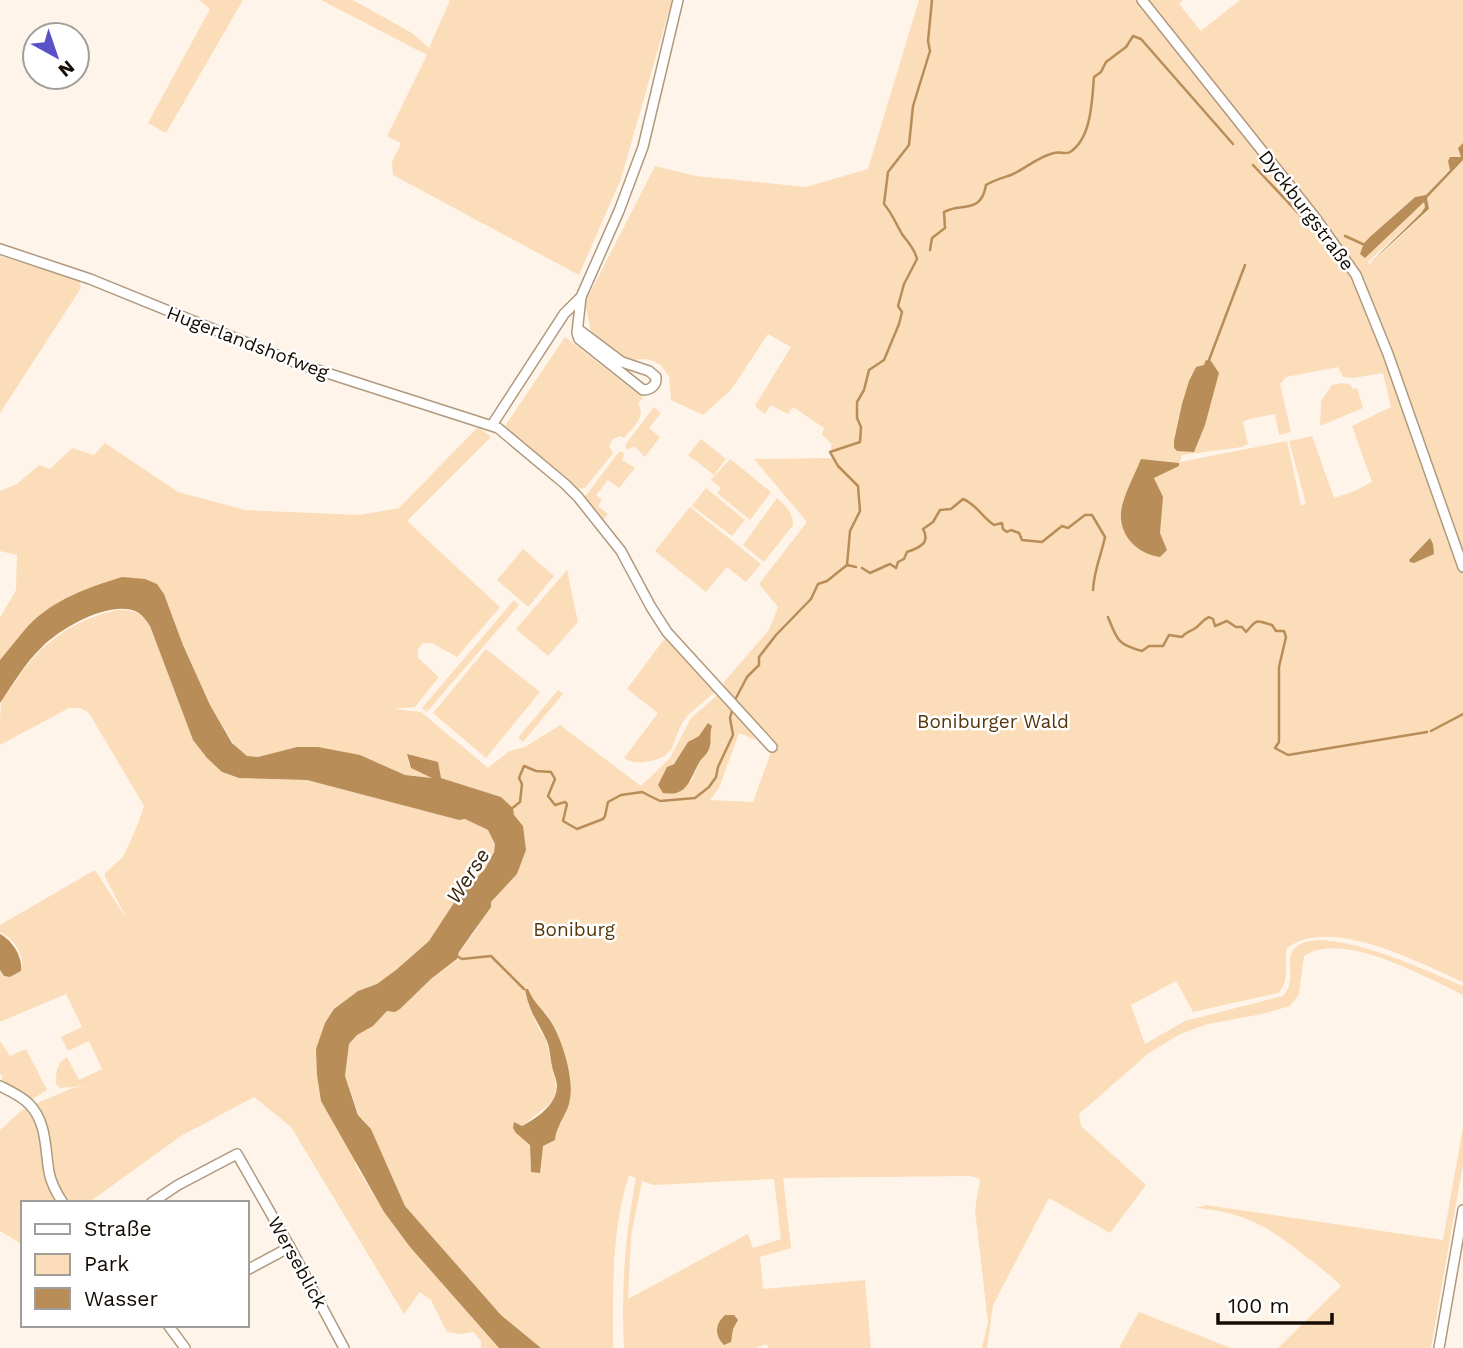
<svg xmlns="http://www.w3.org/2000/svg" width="1463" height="1348" font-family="'Work Sans',sans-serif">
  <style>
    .green { fill: #fbddba; fill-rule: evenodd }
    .water { fill: #b88d58 }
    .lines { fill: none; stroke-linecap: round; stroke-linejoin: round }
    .stream { stroke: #b88d58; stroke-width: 2.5 }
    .minor-casing { stroke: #b0997d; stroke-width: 12 }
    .minor { stroke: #fff; stroke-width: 9 }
    .labels { text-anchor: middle; stroke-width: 5; stroke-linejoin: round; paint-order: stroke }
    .street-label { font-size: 19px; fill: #140c03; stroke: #fff }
    .park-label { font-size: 19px; fill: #55370b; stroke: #fff }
    .water-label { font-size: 21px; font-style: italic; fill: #3c2910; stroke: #fff }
  </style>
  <rect width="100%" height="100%" fill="#fff4e9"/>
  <g class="green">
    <path d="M199,0h44l-77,133 -18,-10 62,-114z"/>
    <path d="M321,0h32l59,33 17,15 21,-48h222l-51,179 -42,96 -186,-100 -1,-13 9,-19 -14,-7 40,-81z"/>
    <path d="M919,0h264l-4,4 22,27 39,-31h223v143l-5,5 3,9 -35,38 -12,2 -50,46 60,-42 1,6 -4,6 -53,49 1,3 60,-55 -2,-12 36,-38v822c-43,-19 -133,-67 -176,-34 -4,16 4,33 -9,45l-85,19 -17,-31 -45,24 14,39 40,-23 98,-25c15,-18 1,-33 10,-46 25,-32 140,24 170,36v9c-38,-18 -120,-65 -159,-39l-5,38 -9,12 -28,8 -54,10 -28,10 -31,19 -70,61 2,12 65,59 -36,48 -61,-35 -56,107 -6,43h-5l6,-26 -13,-112 5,-31 -10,-3 -187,2 8,70 -31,9 3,32 102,-9 6,68h-102l-3,-4 -10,4h-132c-3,-58 1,-113 12,-170l-7,-3c-18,56 -16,115 -16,173h-72l-40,-33 -96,-109 -34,-77 -12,-14 -14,-39 4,-32 8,-9 16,-9 14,-15 13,-2 32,-31 25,-18 2,-8 17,-22 15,-28 26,-28 6,-48 -9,-11 -1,-7 -12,-11 -60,-19 -33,-19 1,5 10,8 10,3 4,3 -28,-3 -45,-20 -63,-8 -39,10 -11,-1 -10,-7 -27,-44 -27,-60 -19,-51 -135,32 -29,34v-42l16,-28 1,-35 -17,-4v-60l17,-7 22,-19 11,4 22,-21 22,7 11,-12 73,49 67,18 115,5 39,-7 79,-81 13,10 -84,84 93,86 -43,50 -25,-14h-9l-5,6v9l21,19 -24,30 -21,2 27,3 67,56 21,-17 16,-4 35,-22 81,61 29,-28 21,-40 29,-25 36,47 -17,-7 -20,55 -9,12 43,2 18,-50 -48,-63 1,-7 45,-52 9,-23 -19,-23 48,-62 -53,-63 78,-1 -1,-15 -9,-8 2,-7 -31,-21 -5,7 -17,-9 -6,9 -10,-8 36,-59 -23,-13 -37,56 -28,25 -32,-15 -2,-23 -8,-12 -13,-6 -20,1 -37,-28 -6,-29 70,-137 41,10 110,11 62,-18zM1338,367l5,10 10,1 30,-5 8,34 -39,19 20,56 -17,9 -21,7 -22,-62 -23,5 17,63 -5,2 -14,-65 -107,21 2,-7 60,-8 6,-3 -5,-22 6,-3 26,-5 4,21 12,-3 -11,-48 6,-7zM1151,460l28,3v3l-25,12 8,19 -2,36 7,17 -45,-45zM699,736l11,5v6l-10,14 -9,21 -24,-15c14,-5 17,-25 32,-31zM528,1004c42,5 33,87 34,117l-6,9 -1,10 -12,6 -12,26 -1,-27 -16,-23 8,4 30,-24 5,-13 -11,-50 -7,-10zM774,1179l7,60 -28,9 -5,-14 -120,65 3,-63 11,-55 12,4z"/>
    <path d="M0,256l79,24 2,8 -81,125z"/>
    <path d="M565,337l78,61 -5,6c9,13 -6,24 -14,34l-4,-2 -7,3 -4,7 4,7 -28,35 -8,1 -72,-63z"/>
    <path d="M1342,383l9,2 1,4 5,-1 6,20 -43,18 1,-25 11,-16z"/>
    <path d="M654,407l7,6 -12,15 11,9 -15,20 -11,-11 -5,3 -3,-1 -1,-3z"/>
    <path d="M701,439l25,20 -12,16 -26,-20z"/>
    <path d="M619,452h4l1,4 -2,4 13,8 -16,20 -11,-8 -12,15 6,5 -4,6 10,8 -6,7 -19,-22z"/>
    <path d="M730,459l41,33 -21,28 -33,-27 4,-5 -10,-8z"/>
    <path d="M706,488l39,32 -13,16 -40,-30z"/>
    <path d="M777,498c9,8 16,14 16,27l-29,37 -21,-17z"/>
    <path d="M690,507l71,57 -15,18 -19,-15 -21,25 -51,-41z"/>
    <path d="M523,549l31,27 -26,31 -31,-27z"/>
    <path d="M567,570l11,52 -30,34 -32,-27z"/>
    <path d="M514,600l5,5 -92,107 -5,-4z"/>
    <path d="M117,610c16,0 24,2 33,16l43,114 14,18 15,14 17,6 68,2 152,40 6,-1 23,11 7,14 -1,7 -9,18 -28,29 -28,43 -33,29 -19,14 -19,7 -24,18 22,157 28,46 26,35 89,101h-18v-6l-7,-10 -14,2 -13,-2 -16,-32 -11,-8 -16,22 -113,-187 -37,-30 -73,39 -93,67h-65v42l-23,-14v-101l22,-20 50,-22 14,-2 -26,2 -4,-4c0,-12 0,-20 11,-27l12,23 23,-11 -13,-28 -21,10 -7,-14 21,-10 -16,-33 -66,28v-52l4,6 6,1 11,-6c5,-16 -8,-33 -21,-39v-7l95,-55 33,51 -23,-44v-4l18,-16 15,-33 6,-18 -55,-93 -9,-5h-11l-69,37c0,-12 0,-33 1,-44 4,-7 11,-15 16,-22 25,-37 56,-59 100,-69z"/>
    <path d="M668,634l49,56c-9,9 -21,17 -30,26 -17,21 -6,42 -42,46 -8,1 -14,1 -21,-4l34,-45 -31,-24z"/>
    <path d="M486,649l54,43 -54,66 -53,-45z"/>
    <path d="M558,690l5,4 -40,48 -5,-4z"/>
    <path d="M0,1041l10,15 16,-7 21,41 -16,10 -31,-18 3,-6 -3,-2z"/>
    <path d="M1463,1127v37l-32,184h-153l63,-62c-13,-13 -28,-24 -42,-35 -35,-27 -58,-39 -103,-43l10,-3 237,35z"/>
    <path d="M1139,1312l92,36h-112z"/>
  </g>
  <g class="water">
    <path d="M1463,143v17l-36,38 2,11 -61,56 53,-52 4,-6 -1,-5 -59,56 -5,-4 4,-11 7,-7 44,-39 11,-2 24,-25 -2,-9 2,-4h11l-3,-9z"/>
    <path d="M1206,360l5,1 8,12 -14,52 -11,27 -17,-1 -3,-3v-7l8,-37 7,-23 7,-14 8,-2z"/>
    <path d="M1141,459l38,4v3l-25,12 9,19 -3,36 7,17 -7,7c-25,-3 -44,-25 -38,-51 4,-16 13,-32 19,-47z"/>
    <path d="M1430,538l3,6 1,10 -20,9 -4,-1 -1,-2z"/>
    <path d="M122,577l23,2 12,5 7,10 19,51 27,60 22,38 15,13 11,1 39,-10h21l42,8 45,20 27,3 -21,-10 -4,-14 31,8 3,16 60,19 12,11 1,7 9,11 3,24 -9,24 -26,28v5l-32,45 -2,7 -25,19 -32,31 -5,3 -8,-1 -14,15 -16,9 -8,9 -4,32 13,39 13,14 34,77 96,109 40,33h-42l-89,-101 -26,-35 -63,-111 -4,-26 -1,-26 9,-26 9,-14 24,-18 19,-7 19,-14 33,-29 28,-43 28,-29 9,-17 1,-8 -7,-14 -23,-11 -6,1 -152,-40 -68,-2 -17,-6 -15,-14 -14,-18 -43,-114c-4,-6 -8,-12 -15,-15 -27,-10 -74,17 -93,36 -17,16 -29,37 -42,56v-43c10,-12 19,-24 29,-35 24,-25 60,-38 93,-48z"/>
    <path d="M708,723l4,3c-3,8 0,16 -3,23 -2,6 -8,9 -10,14 -10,17 -11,34 -36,30l-5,-8 9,-18 7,-3 14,-22 11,-6z"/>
    <path d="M0,934c12,6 23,23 21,37l-11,6 -6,-1 -4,-6z"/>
    <path d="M525,989h3c7,16 13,18 22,31 12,19 24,57 20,79 -2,15 -14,26 -15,41l-12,6 -3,27 -9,-1 -1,-27 -14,-12 -3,-5 1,-6 8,4c15,-8 34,-21 35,-39 0,-8 -4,-14 -5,-21 -2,-9 -2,-19 -6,-27 -9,-19 -17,-27 -21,-50z"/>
    <path d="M725,1315h9l4,5 -5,9 -2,13 -7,3c-10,-10 -9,-21 1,-30z"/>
  </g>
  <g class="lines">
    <g class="stream">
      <path d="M1253,165l63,67"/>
      <path d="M1345,236l20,9"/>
      <path d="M930,250l2,-12 13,-10 -1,-16c17,-10 37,3 42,-27 8,-5 16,-7 25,-10 14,-6 28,-19 43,-22 6,-2 11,2 16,-1 22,-14 22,-53 24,-75l7,-5 5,-10 20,-15 7,-11 8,3 92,105"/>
      <path d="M1209,360l36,-95"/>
      <path d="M847,565l9,2"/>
      <path d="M862,568l8,5 20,-9 6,4 2,-6 6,-3 3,-7c12,-4 24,-9 16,-23l10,-7 7,-12 11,-1 12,-10c13,5 19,18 31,26l8,-2 1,6 4,3 4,-2 8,3 3,7 20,2 20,-16 6,2 17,-13h7l13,22c-4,19 -11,33 -12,53"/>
      <path d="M1108,617c9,23 10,28 34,34l7,-5h14l6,-11 13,2c4,-5 7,-5 12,-8 6,-3 8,-9 15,-12l4,2 2,7 12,-5 9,6h6l4,5c11,-12 8,-13 26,-7l4,6h8l2,6 -7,30v75l-4,6 13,7 139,-23"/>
      <path d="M736,698l11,-21 12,-12v-8l17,-22 35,-36 7,-15 9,-3 20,-16 3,-34 10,-20 -2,-25 -20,-20 -8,-14 30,-10 1,-15 -4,-9v-16l7,-12 5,-20 15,-10 15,-36 3,-12 -4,-6 6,-22 13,-25c-3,-12 -9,-16 -15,-25 -6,-10 -10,-21 -18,-30l4,-32 21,-27 4,-39 17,-55 -2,-10 4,-41"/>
      <path d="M1431,731l32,-17"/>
      <path d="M510,810l10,-8 2,-18 -3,-6 5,-12 12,5 15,1 4,7 -7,17 7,9 10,-3 2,2 -4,17 14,8 26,-10 2,-3 3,-14 13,-7 21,-3 18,9 35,-3 14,-11 7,-10 2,-10 15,-32 -3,-17 2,-7"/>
      <path d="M457,956l5,3 29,-3 33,33"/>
    </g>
    <defs>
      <g id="minor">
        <path d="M1142,0l172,216 42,59 32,79 75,213"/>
        <path d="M0,249l90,30 209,85 199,64 67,56 13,13 43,54 30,56 16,25 105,115"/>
        <path d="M578,329l44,33 27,9 7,6c1,8 -5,13 -13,13l-64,-51 -2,-6 4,-36"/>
        <path d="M492,425l72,-111 17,-17 38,-86 24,-64 35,-147"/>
        <path d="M0,1086c10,5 21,10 29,18 18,18 16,45 20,68 2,11 8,22 14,31"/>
        <path d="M151,1203l27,-18 59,-31 53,93 54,101"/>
        <path d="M247,1270l43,-23"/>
        <path d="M168,1325l17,23"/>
        <path d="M1439,1348l24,-138"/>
      </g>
    </defs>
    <use href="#minor" class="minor-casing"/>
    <use href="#minor" class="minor"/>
  </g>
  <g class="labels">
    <g class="street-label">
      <text transform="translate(1307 210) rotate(53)" y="7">Dyckburgstraße</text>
      <text transform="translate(248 342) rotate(21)" y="7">Hugerlandshofweg</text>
      <text transform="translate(298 1262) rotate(61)" y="7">Werseblick</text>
    </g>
    <g class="park-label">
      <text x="993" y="728">Boniburger Wald</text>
      <text x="574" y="936">Boniburg</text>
    </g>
    <g class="water-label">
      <text transform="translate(468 876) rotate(-57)" y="7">Werse</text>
    </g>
  </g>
  <rect x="21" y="1201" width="228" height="126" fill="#ffffff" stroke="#a19e9a" stroke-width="2"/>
  <rect x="35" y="1224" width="35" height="10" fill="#ffffff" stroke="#a19e9a" stroke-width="2"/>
  <text x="84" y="1236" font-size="21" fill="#140c03">Straße</text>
  <rect x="35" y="1254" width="35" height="21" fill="#fbddba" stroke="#a19e9a" stroke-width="2"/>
  <text x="84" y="1271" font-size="21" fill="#140c03">Park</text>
  <rect x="35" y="1288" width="35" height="21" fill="#b88d58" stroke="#a19e9a" stroke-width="2"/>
  <text x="84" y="1306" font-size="21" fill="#140c03">Wasser</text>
  <g transform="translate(56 56) rotate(140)"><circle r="33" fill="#ffffff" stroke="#a19e9a" stroke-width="2"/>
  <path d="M0-5L12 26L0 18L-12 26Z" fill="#5a50c8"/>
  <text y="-10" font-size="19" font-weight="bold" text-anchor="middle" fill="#140c03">N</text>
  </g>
  <path d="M1218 1313v10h114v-10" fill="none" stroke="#140c03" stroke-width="3.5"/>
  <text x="1228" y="1313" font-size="21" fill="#140c03" stroke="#ffffff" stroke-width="5" paint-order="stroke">100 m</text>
</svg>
